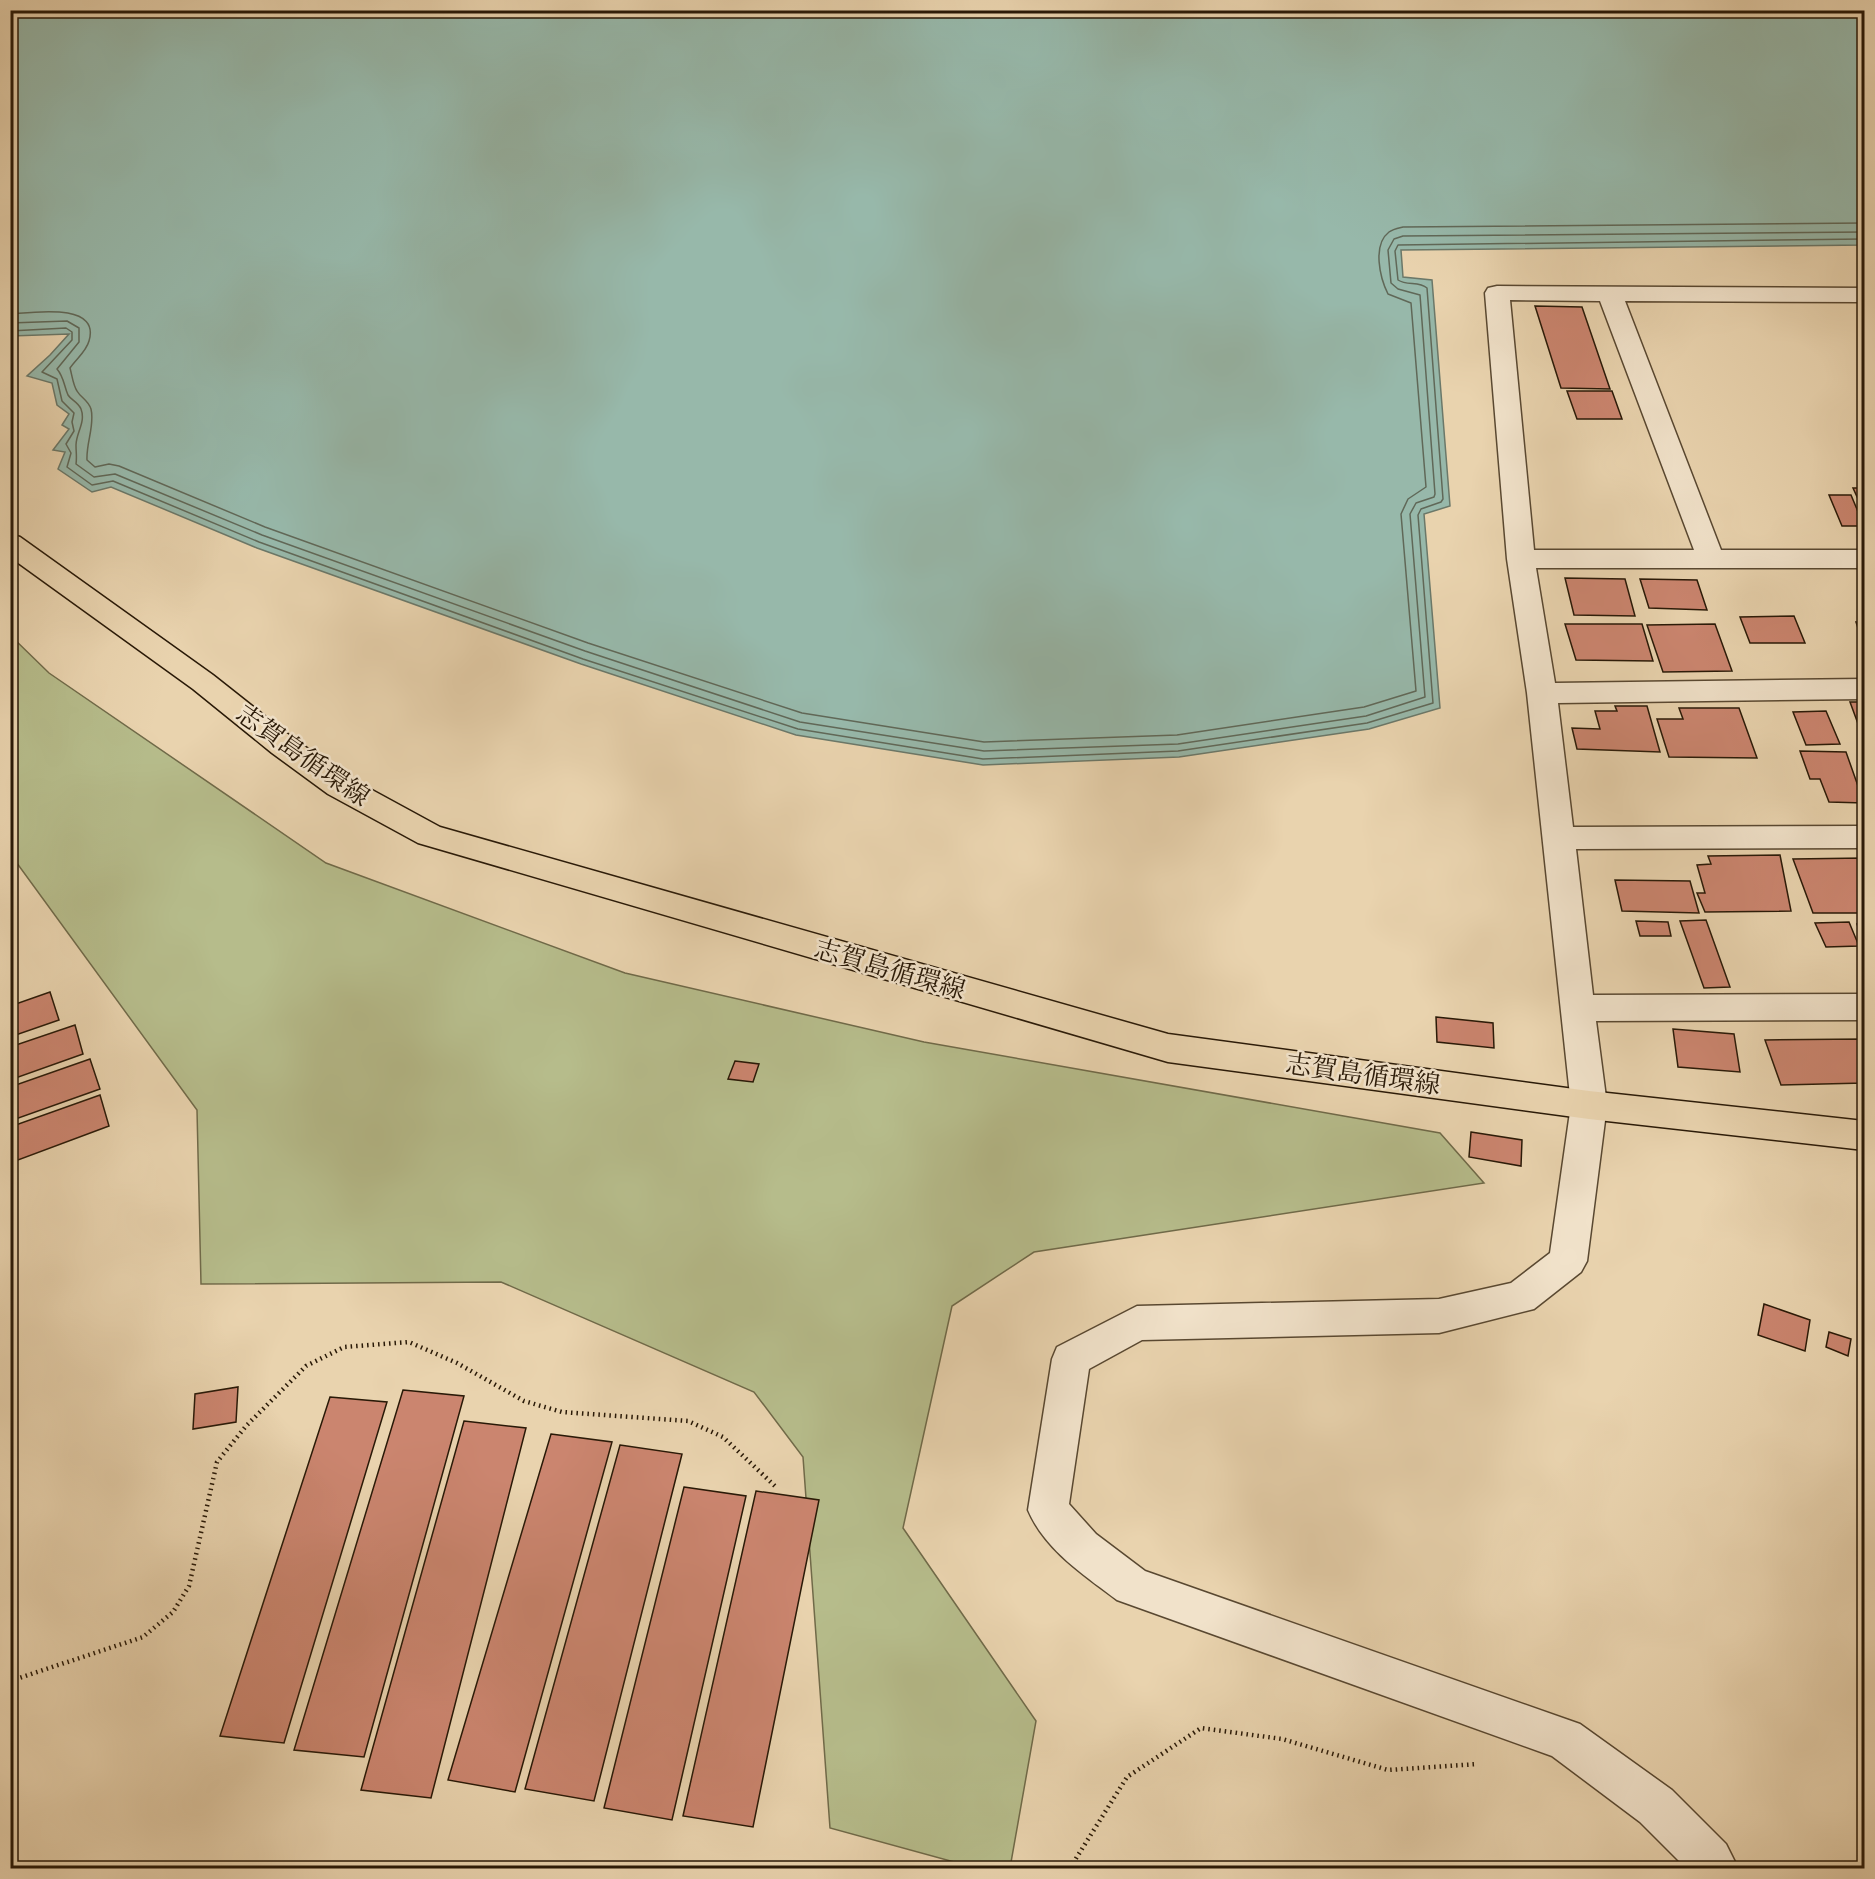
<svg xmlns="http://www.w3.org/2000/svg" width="1875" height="1879" font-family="'IM FELL DW Pica','Noto Serif JP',serif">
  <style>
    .green { fill: #b6bc8b; stroke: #706a49; stroke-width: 1.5 }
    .water { fill: #97b8aa; stroke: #6b7869; stroke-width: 1.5 }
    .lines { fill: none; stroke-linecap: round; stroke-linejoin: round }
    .shore { stroke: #606858; stroke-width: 1.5 }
    .building { fill: #cb856f; stroke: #291907; stroke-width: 1.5 }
    .minor-casing { stroke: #594831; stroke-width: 3 }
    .major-casing { stroke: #291907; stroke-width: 3 }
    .path { stroke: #291907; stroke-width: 4.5; stroke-dasharray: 1.5 4; stroke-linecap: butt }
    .minor { fill: #f1e2ca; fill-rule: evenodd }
    .major { fill: #e9d3ae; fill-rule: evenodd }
    .labels { text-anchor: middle; stroke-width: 5; stroke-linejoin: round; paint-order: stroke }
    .street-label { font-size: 26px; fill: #291907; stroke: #f1e2ca }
  </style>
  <rect width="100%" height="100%" fill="#e9d3ae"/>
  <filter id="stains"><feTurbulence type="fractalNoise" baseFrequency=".00333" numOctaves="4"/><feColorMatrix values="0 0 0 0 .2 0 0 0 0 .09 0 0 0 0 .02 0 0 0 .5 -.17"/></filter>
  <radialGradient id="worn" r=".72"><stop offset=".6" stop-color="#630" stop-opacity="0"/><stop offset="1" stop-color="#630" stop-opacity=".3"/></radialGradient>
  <path class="green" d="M10,635l39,38 277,190 299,110 299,69 516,91 44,50 -450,69 -82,54 -49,222 133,193 -26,147h-34l-146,-40 -27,-371 -49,-65 -253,-110 -300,2 -4,-174 -186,-255z"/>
  <path class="water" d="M11,10l1853,1v234l-463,5 2,27 29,3 18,226 -26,8 16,194 -71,21 -190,28 -196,8 -187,-30 -215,-71 -324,-116 -146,-61 -19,5 -34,-23 7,-17 -12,-2 16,-21 -7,-4 7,-11 -12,-9 -5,-22 -25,-7 23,-21 19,-21 -58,2z"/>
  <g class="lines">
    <g class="shore">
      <path d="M10,314c19,-1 91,-13 79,27 -3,11 -13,18 -19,27 2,7 3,17 7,23 4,7 11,9 14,18 4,16 -5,34 -4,51l8,7 14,-3 10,2 146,61 323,116 214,70 182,29 193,-7 187,-28 52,-16 -15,-177 7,-15 18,-12 -15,-184 -23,-9c-8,-16 -16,-49 1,-62 4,-3 10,-4 14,-5l461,-4"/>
      <path d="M10,323l57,-2 12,7v14l-22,27c7,8 7,17 11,26 3,5 10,7 13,14 5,13 -5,24 -5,36 0,7 1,12 0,19l18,13 21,-3 147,61 323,116 215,71 184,29 194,-7 188,-28 59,-19 -15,-183 6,-11 18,-6 1,-3 -15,-199 -22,-6 -7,-6 -3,-33 6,-11 9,-3 461,-4"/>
      <path d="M10,331l56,-3 6,4v8l-30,32 15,7 5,22 12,12 -2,9 2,9 -8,13 5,9 -4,14 25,18 21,-4 146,61 324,117 215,70 185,30 195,-8 189,-28 66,-20 -15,-188 3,-6 20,-7 2,-3 -16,-211c-8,-7 -20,-2 -29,-8l-3,-29 3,-6 466,-6"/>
    </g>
  </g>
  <g class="building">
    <path d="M1535,306l47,1 28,82 -49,-1z"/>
    <path d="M1567,391h45l10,28h-45z"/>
    <path d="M1853,488h11v24z"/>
    <path d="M1829,495h22l13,31h-22z"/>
    <path d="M1565,578l60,1 10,37 -61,-1z"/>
    <path d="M1640,579l57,1 10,30 -58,-2z"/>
    <path d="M1794,616l11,27h-55l-10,-26z"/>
    <path d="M1856,622h8v24z"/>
    <path d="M1565,624h77l11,37 -77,-1z"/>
    <path d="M1715,624l17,47 -69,1 -16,-47z"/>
    <path d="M1850,702h14v38z"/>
    <path d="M1615,706h32l13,46 -83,-3 -5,-21 28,1 -5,-18h22z"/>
    <path d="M1679,708h60l18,50 -88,-1 -12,-38h26z"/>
    <path d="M1826,711l14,33 -34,1 -13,-33z"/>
    <path d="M1800,751l46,1 18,51 -35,-1 -9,-23h-10z"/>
    <path d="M1780,855l11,56 -86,1 -8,-19h8l-8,-28 14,-1 -3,-8z"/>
    <path d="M1864,858v55h-51l-20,-54z"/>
    <path d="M1615,880l75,1 9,32 -77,-2z"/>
    <path d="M1706,920l24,67 -26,1 -24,-67z"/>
    <path d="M1636,921l32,1 3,14h-31z"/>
    <path d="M1849,922l10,24 -33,1 -11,-24z"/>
    <path d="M1857,924h7v21z"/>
    <path d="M50,992l9,28 -49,17v-31z"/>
    <path d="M1436,1017l57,6 1,25 -57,-6z"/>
    <path d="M75,1025l8,29 -73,26v-33z"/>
    <path d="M1673,1029l61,5 6,38 -62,-5z"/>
    <path d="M1864,1039v44l-83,2 -16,-45z"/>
    <path d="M90,1059l10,30 -90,32v-34z"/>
    <path d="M735,1061l24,3 -6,18 -25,-3z"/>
    <path d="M100,1095l9,31 -99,37v-36z"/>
    <path d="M1471,1132l51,8 -1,26 -52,-9z"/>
    <path d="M1764,1304l46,16 -5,31 -47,-16z"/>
    <path d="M1829,1332l22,7 -3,17 -22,-9z"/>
    <path d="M238,1387l-2,35 -43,7 2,-35z"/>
    <path d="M403,1390l61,6 -100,361 -70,-7z"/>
    <path d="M330,1397l57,5 -103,341 -64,-7z"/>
    <path d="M464,1421l62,7 -95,370 -70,-8z"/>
    <path d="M551,1434l61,8 -97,350 -67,-12z"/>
    <path d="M620,1445l62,9 -88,347 -69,-12z"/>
    <path d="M684,1487l62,9 -74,324 -68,-12z"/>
    <path d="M756,1491l63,9 -66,327 -70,-11z"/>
  </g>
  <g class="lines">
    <defs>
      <path id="minor" d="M1497,286l367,2v14l-239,-1 96,249h143v18h-328l19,115 309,-4v20l-306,4 15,124 291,-1v22l-288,1 17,146 271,-1v26l-268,1 11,84 -20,156 -6,11 -47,37 -95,24 -297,7 -53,29 -20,135 27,30 49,37 435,153 92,66 54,54 12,24h-52l-46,-46 -88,-66 -435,-156c-33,-25 -72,-50 -89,-90l24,-151 5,-12 80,-41 302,-7 72,-16 39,-30 21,-148 -44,-412 -20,-134 -22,-266 3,-5zM1510,300l90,1 94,249h-160z"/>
      <path id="major" d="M10,534l10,3 193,138 81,64 56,39 90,49 728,207 421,57 275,30v29l-275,-31 -421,-57 -750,-219 -90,-49 -56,-41 -79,-64 -183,-132z"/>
    </defs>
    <use href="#minor" class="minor-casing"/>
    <use href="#major" class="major-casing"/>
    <g class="path">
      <path d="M10,1681l133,-44 30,-25 16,-26 28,-124 29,-36 60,-60 38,-19 65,-5 48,21 67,38 38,11 126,9 35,16 53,50"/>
      <path d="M1070,1868l57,-91 74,-49 81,11 106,31 90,-6"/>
    </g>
    <use href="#minor" class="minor"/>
    <use href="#major" class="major"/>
  </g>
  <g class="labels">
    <g class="street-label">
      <text transform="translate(303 755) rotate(35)" y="9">志賀島循環線</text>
      <text transform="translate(890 969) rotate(16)" y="9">志賀島循環線</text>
      <text transform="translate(1363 1074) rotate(8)" y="9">志賀島循環線</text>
    </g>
  </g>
  <rect width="1875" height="1879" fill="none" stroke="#e9d3ae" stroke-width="36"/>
  <rect x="12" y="12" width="1851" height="1855" fill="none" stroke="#291907" stroke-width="3"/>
  <rect x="18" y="18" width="1839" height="1843" fill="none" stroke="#291907" stroke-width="1.5"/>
  <rect width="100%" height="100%" filter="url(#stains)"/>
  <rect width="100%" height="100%" fill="url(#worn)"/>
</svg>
